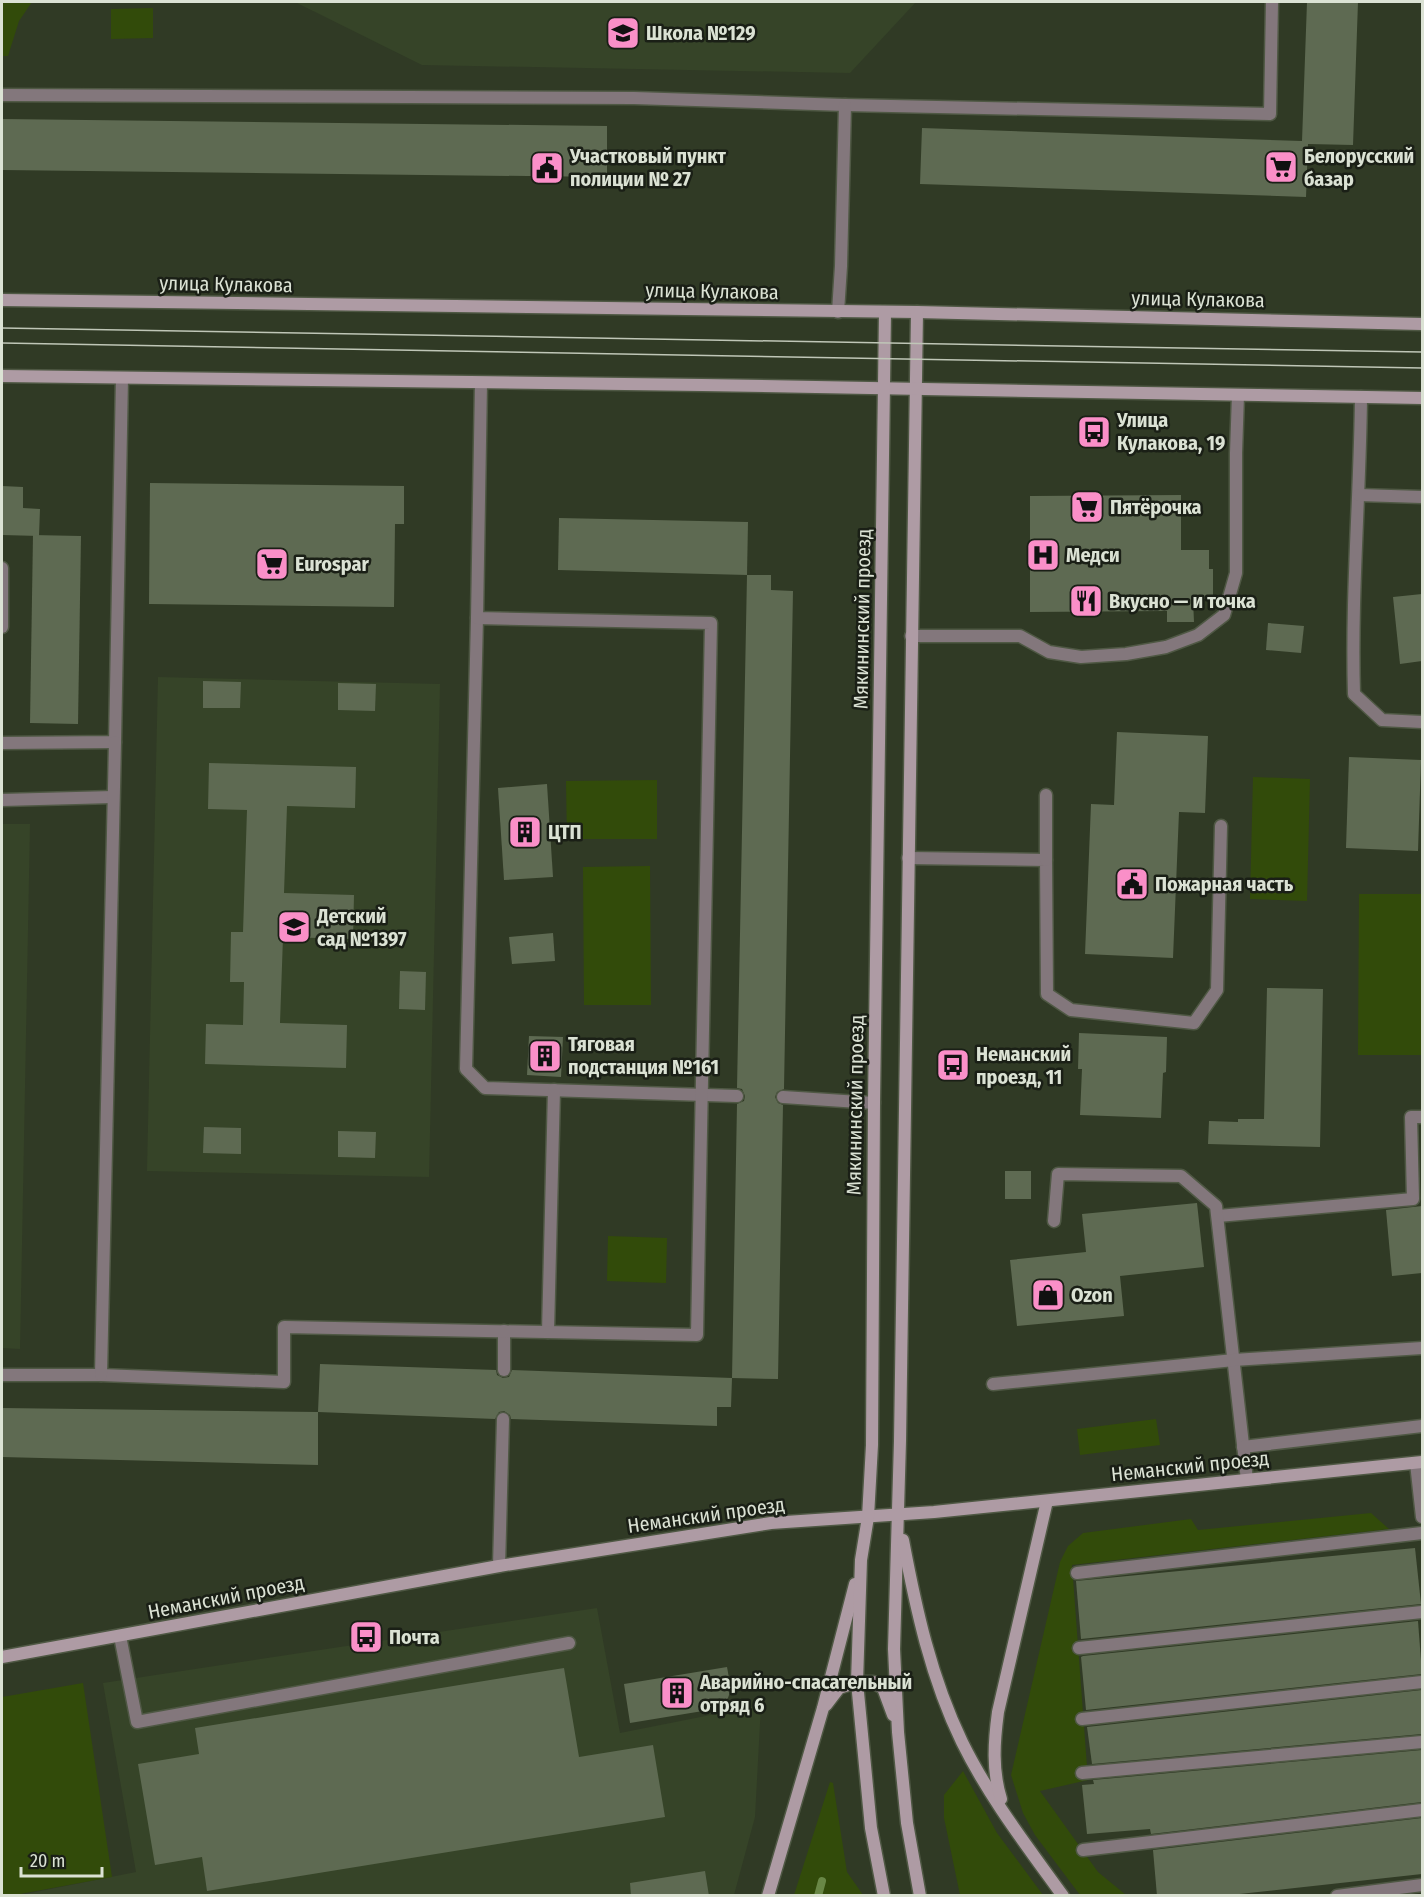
<svg xmlns="http://www.w3.org/2000/svg" width="1424" height="1897" font-family="'Fira Sans Condensed',sans-serif">
  <style>
    .built { fill: #364428 }
    .green { fill: #324b0a }
    .lines { fill: none; stroke-linecap: round; stroke-linejoin: round }
    .stream { stroke: #698746; stroke-width: 8 }
    .building { fill: #5e6a52 }
    .lane-casing { stroke: #4f5844; stroke-width: 15 }
    .secondary-casing { stroke: #4f5844; stroke-width: 15 }
    .lane { stroke: #83777c; stroke-width: 12 }
    .secondary { stroke: #ae9ba4; stroke-width: 12 }
    .tram { stroke: #bfc6b7; stroke-width: 1.5 }
    .labels { text-anchor: middle; stroke-width: 5; stroke-linejoin: round; paint-order: stroke }
    .poi-label { font-size: 20px; font-weight: bold; fill: #dbe2d4; stroke: #1a1f16; text-anchor: start }
    .street-label { font-size: 20px; fill: #dbe2d4; stroke: #1a1f16 }
  </style>
  <rect width="100%" height="100%" fill="#303a25"/>
  <g class="built">
    <path d="M295,2h621l-66,71 -428,-8z"/>
    <path d="M158,677l282,7 -11,493 -282,-6z"/>
    <path d="M2,824h28l-10,525 -18,-1z"/>
    <path d="M597,1608l23,125 141,-28 -6,112 -21,78 -719,1 121,-24 -33,-189z"/>
  </g>
  <g class="green">
    <path d="M2,2h30l-13,19 -11,35h-6z"/>
    <path d="M153,8v30l-42,1v-30z"/>
    <path d="M1253,777l57,2 -3,122 -57,-2z"/>
    <path d="M657,780v59h-90l-1,-58z"/>
    <path d="M650,866l1,139h-67l-1,-138z"/>
    <path d="M1359,894h63v161h-64z"/>
    <path d="M608,1236l59,2 -1,45 -59,-2z"/>
    <path d="M1156,1419l4,26 -80,10 -3,-26z"/>
    <path d="M1371,1513l18,16 -317,36 16,215 -48,11 58,81 28,23h-46l-45,-60 -12,-22 -12,-38 49,-213 8,-16 15,-13 108,-14 7,11z"/>
    <path d="M83,1683l29,194 -97,18h-13v-198z"/>
    <path d="M963,1771l34,62 46,62h-83l-16,-77v-23z"/>
    <path d="M830,1782l3,1 14,89 16,23h-69z"/>
  </g>
  <g class="lines">
    <path class="stream" d="M818,1896l4,-15"/>
  </g>
  <g class="building">
    <path d="M1307,2h51l-5,143 -45,-1 -2,53 -386,-13 2,-56 380,13z"/>
    <path d="M2,119l605,7v51l-605,-7z"/>
    <path d="M150,483l254,3v38h-9l-1,83 -245,-3z"/>
    <path d="M2,486l21,1v21l17,1 -1,27 -37,-1z"/>
    <path d="M1181,495v55h28v19h4v30h-20l1,23h-27v-11l-137,1v-116z"/>
    <path d="M559,518l189,4 -1,53 -189,-5z"/>
    <path d="M33,535l48,1 -3,188 -48,-1z"/>
    <path d="M747,575h24v15l22,1 -9,498 -7,3 -2,5 3,6 5,2 -5,274 -46,-1 5,-274 7,-3 1,-5 -3,-7 -5,-1z"/>
    <path d="M1422,594v67l-22,3 -7,-67z"/>
    <path d="M1268,623l36,3 -3,27 -35,-3z"/>
    <path d="M203,681l38,1 -1,26h-37z"/>
    <path d="M338,683l38,1 -1,27 -37,-1z"/>
    <path d="M1117,732l91,4 -3,77 -26,-1 -6,146 -88,-4 6,-150 23,1z"/>
    <path d="M1349,757l72,3 -3,91 -72,-3z"/>
    <path d="M209,763l147,4 -1,41 -68,-2 -3,87 70,2 -1,44 -70,-2 -3,86 67,2 -1,43 -141,-4 1,-40 37,1 1,-43h-14l1,-50h12l4,-122 -39,-1z"/>
    <path d="M547,784l6,93 -49,3 -6,-92z"/>
    <path d="M553,933l2,28 -43,3 -3,-27z"/>
    <path d="M400,971l26,1 -1,38 -26,-1z"/>
    <path d="M1267,988l56,1 -3,158 -112,-3 1,-23 29,1v-3h26z"/>
    <path d="M1079,1033l88,4 -1,35 -3,1 -2,45 -81,-3 2,-46h-4z"/>
    <path d="M529,1036l34,1 -2,40 -34,-2z"/>
    <path d="M204,1127l37,1v26l-38,-1z"/>
    <path d="M338,1131l38,1 -1,26 -37,-1z"/>
    <rect x="1005" y="1171" width="26" height="28"/>
    <path d="M1197,1203l7,64 -84,9 4,40 -107,10 -7,-66 76,-8 -4,-38z"/>
    <path d="M1422,1206v67l-30,3 -6,-66z"/>
    <path d="M320,1364l176,6 1,5 6,3 6,-1 3,-7 220,8 -1,29h-14v19l-206,-7 -1,-4 -6,-4 -5,1 -4,7 -177,-7z"/>
    <path d="M2,1408l316,4v53l-316,-8z"/>
    <path d="M1415,1548l6,56 -340,35 -5,-58z"/>
    <path d="M1418,1621l4,53 -336,36 -5,-53 2,-1z"/>
    <path d="M727,1667l4,22 -3,9 -13,11 -85,14 -6,-39z"/>
    <path d="M564,1668l15,89 74,-12 12,72 -458,74 -5,-34 -47,8 -17,-101 61,-10 -4,-26z"/>
    <path d="M1422,1690v44l-330,30 -5,-37z"/>
    <path d="M1422,1750v52l-271,32 -1,-5 -63,5 -5,-49 12,-1 -1,-4z"/>
    <path d="M1422,1818v56l-201,22h-64l-4,-46z"/>
    <path d="M705,1871l4,25h-78l-1,-13z"/>
  </g>
  <g class="lines">
    <defs>
      <g id="lane">
        <path d="M2,95l632,3 211,7 425,9 2,-112"/>
        <path d="M838,312l3,-46 4,-161"/>
        <path d="M1361,397c-1,99 -10,198 -7,297l28,26 40,2"/>
        <path d="M1359,495l63,2"/>
        <path d="M2,568v59"/>
        <path d="M477,618l-11,451 19,19 252,8"/>
        <path d="M911,636h109l29,16 32,5 45,-3 40,-7 32,-12 26,-20 12,-42v-120l2,-58"/>
        <path d="M2,743l113,-1 7,-364"/>
        <path d="M2,800l111,-3"/>
        <path d="M908,858l138,2 1,134 24,16 123,13 23,-33 4,-164"/>
        <path d="M1046,860v-65"/>
        <path d="M783,1097l91,6"/>
        <path d="M1218,1216l195,-17 -2,-82h11"/>
        <path d="M1054,1221l4,-47 123,2 35,30 31,274"/>
        <path d="M548,1332l6,-242"/>
        <path d="M504,1370v-39"/>
        <path d="M2,1375h99l183,7v-55l413,8 14,-712 -234,-5 4,-235"/>
        <path d="M101,1375l14,-633"/>
        <path d="M993,1384l241,-24 188,-12"/>
        <path d="M1243,1447l179,-21"/>
        <path d="M1416,1463l6,54"/>
        <path d="M499,1566l4,-147"/>
        <path d="M1077,1573l345,-40"/>
        <path d="M120,1636l17,86 432,-79"/>
        <path d="M1079,1648l343,-36"/>
        <path d="M1082,1719l340,-37"/>
        <path d="M1082,1773l340,-31"/>
        <path d="M1083,1850l339,-40"/>
        <path d="M1337,1896l85,-11"/>
      </g>
      <g id="secondary">
        <path d="M2,300l915,12 505,12"/>
        <path d="M917,312l-17,1129 -6,208 4,83 9,91 13,73"/>
        <path d="M2,376l700,9 720,13"/>
        <path d="M903,1540c13,69 28,138 59,202 27,55 65,104 101,154"/>
        <path d="M2,1657l497,-91 272,-43 163,-11 488,-50"/>
        <path d="M826,1705l13,-17 18,-6h16l10,6 10,27"/>
        <path d="M1001,1799c-9,-29 -7,-57 -3,-87l49,-211"/>
        <path d="M768,1896l55,-188 32,-124"/>
        <path d="M884,1896l-13,-68 -14,-146 4,-122 7,-43 4,-72 2,-342 11,-791"/>
      </g>
    </defs>
    <use href="#lane" class="lane-casing"/>
    <use href="#secondary" class="secondary-casing"/>
    <use href="#lane" class="lane"/>
    <use href="#secondary" class="secondary"/>
    <g class="tram">
      <path d="M2,328l1420,24"/>
      <path d="M2,343l1420,25"/>
    </g>
  </g>
  <defs>
    <symbol id="school-square" viewBox="-11 -11 22 22"><rect x="-9" y="-9" width="18" height="18" rx="4" fill="#fa8fc8" stroke="#1a1f16"/><path d="M0-5L7-2L0 1L-7-2ZM-4 1L0 2.5L4 1V4Q0 6-4 4Z" fill="#111"/></symbol>
    <symbol id="supermarket-square" viewBox="-11 -11 22 22"><rect x="-9" y="-9" width="18" height="18" rx="4" fill="#fa8fc8" stroke="#1a1f16"/><path d="M-6-5.5h2.5l.6 2H6L4.5 2H-2.5L-4.4-4H-6ZM-1.5 3.2a1.3 1.3 0 1 0 .1 0ZM3 3.2a1.3 1.3 0 1 0 .1 0Z" fill="#111"/></symbol>
    <symbol id="civic-square" viewBox="-11 -11 22 22"><rect x="-9" y="-9" width="18" height="18" rx="4" fill="#fa8fc8" stroke="#1a1f16"/><path d="M-.6-6.5H3V-4.5H.6V-3L4-1V1h2V6H-6V1h2V-1L-.6-3ZM-1.2 2.5V6h2.4V2.5Z" fill="#111"/></symbol>
    <symbol id="bus-square" viewBox="-11 -11 22 22"><rect x="-9" y="-9" width="18" height="18" rx="4" fill="#fa8fc8" stroke="#1a1f16"/><path d="M-5-6H5V4H4V6H2V4H-2V6H-4V4H-5ZM-3.5-4V0h7V-4ZM-3.5 1.2v1.5H-2V1.2ZM2 1.2v1.5H3.5V1.2Z" fill="#111"/></symbol>
    <symbol id="hospital-square" viewBox="-11 -11 22 22"><rect x="-9" y="-9" width="18" height="18" rx="4" fill="#fa8fc8" stroke="#1a1f16"/><path d="M-5-5h3v3.5h4V-5h3V5h-3V1.5h-4V5h-3Z" fill="#111"/></symbol>
    <symbol id="restaurant-square" viewBox="-11 -11 22 22"><rect x="-9" y="-9" width="18" height="18" rx="4" fill="#fa8fc8" stroke="#1a1f16"/><path d="M-5-6h1v4h1v-4h1v4h1v-4h1v5L-1.5 .5V6h-2V.5L-5-1ZM5-6V6H3V1.5H1.5Q1.5-4 5-6Z" fill="#111"/></symbol>
    <symbol id="building-square" viewBox="-11 -11 22 22"><rect x="-9" y="-9" width="18" height="18" rx="4" fill="#fa8fc8" stroke="#1a1f16"/><path d="M-4-6H4V6H1V3H-1V6H-4ZM-2.5-4.3h1.7v1.8h-1.7ZM.8-4.3h1.7v1.8H.8ZM-2.5-1h1.7V.8h-1.7ZM.8-1h1.7V.8H.8Z" fill="#111"/></symbol>
    <symbol id="shop-square" viewBox="-11 -11 22 22"><rect x="-9" y="-9" width="18" height="18" rx="4" fill="#fa8fc8" stroke="#1a1f16"/><path d="M-5-2.5h2.3a2.7 3.5 0 0 1 5.4 0H5L5.5 6h-11ZM-1.5-2.5h3a1.5 2.3 0 0 0-3 0Z" fill="#111"/></symbol>
  </defs>
  <g fill-rule="evenodd">
    <use href="#school-square" x="604" y="14" width="38" height="38"/>
    <use href="#supermarket-square" x="1262" y="148" width="38" height="38"/>
    <use href="#civic-square" x="528" y="149" width="38" height="38"/>
    <use href="#bus-square" x="1075" y="413" width="38" height="38"/>
    <use href="#supermarket-square" x="1068" y="488" width="38" height="38"/>
    <use href="#hospital-square" x="1024" y="536" width="38" height="38"/>
    <use href="#supermarket-square" x="253" y="545" width="38" height="38"/>
    <use href="#restaurant-square" x="1067" y="582" width="38" height="38"/>
    <use href="#building-square" x="506" y="813" width="38" height="38"/>
    <use href="#civic-square" x="1113" y="865" width="38" height="38"/>
    <use href="#school-square" x="275" y="908" width="38" height="38"/>
    <use href="#building-square" x="526" y="1037" width="38" height="38"/>
    <use href="#bus-square" x="934" y="1046" width="38" height="38"/>
    <use href="#shop-square" x="1029" y="1276" width="38" height="38"/>
    <use href="#bus-square" x="347" y="1618" width="38" height="38"/>
    <use href="#building-square" x="658" y="1674" width="38" height="38"/>
  </g>
  <g class="labels">
    <g class="poi-label">
      <text x="646" y="40">Школа №129</text>
      <text x="570" y="163">Участковый пункт<tspan x="570" dy="23">полиции № 27</tspan></text>
      <text x="1304" y="163">Белорусский<tspan x="1304" dy="23">базар</tspan></text>
      <text x="1117" y="427">Улица<tspan x="1117" dy="23">Кулакова, 19</tspan></text>
      <text x="1110" y="514">Пятёрочка</text>
      <text x="1066" y="562">Медси</text>
      <text x="295" y="571">Eurospar</text>
      <text x="1109" y="608">Вкусно — и точка</text>
      <text x="548" y="839">ЦТП</text>
      <text x="1155" y="891">Пожарная часть</text>
      <text x="317" y="923">Детский<tspan x="317" dy="23">сад №1397</tspan></text>
      <text x="568" y="1051">Тяговая<tspan x="568" dy="23">подстанция №161</tspan></text>
      <text x="976" y="1061">Неманский<tspan x="976" dy="23">проезд, 11</tspan></text>
      <text x="1071" y="1302">Ozon</text>
      <text x="389" y="1644">Почта</text>
      <text x="700" y="1689">Аварийно-спасательный<tspan x="700" dy="23">отряд 6</tspan></text>
    </g>
    <g class="street-label">
      <text transform="translate(226 284) rotate(1)" y="7">улица Кулакова</text>
      <text transform="translate(712 291) rotate(1)" y="7">улица Кулакова</text>
      <text transform="translate(1198 299) rotate(1)" y="7">улица Кулакова</text>
      <text transform="translate(862 619) rotate(-89)" y="7">Мякининский проезд</text>
      <text transform="translate(855 1105) rotate(-89)" y="7">Мякининский проезд</text>
      <text transform="translate(1190 1466) rotate(-6)" y="7">Неманский проезд</text>
      <text transform="translate(706 1515) rotate(-8)" y="7">Неманский проезд</text>
      <text transform="translate(226 1597) rotate(-11)" y="7">Неманский проезд</text>
    </g>
  </g>
  <rect width="1424" height="1897" fill="none" stroke="#dbe2d4" stroke-width="6"/>
  <path d="M21 1867v9h81v-9" fill="none" stroke="#dbe2d4" stroke-width="3"/>
  <text x="30" y="1867" font-size="18" fill="#dbe2d4" stroke="#1a1f16" stroke-width="4.5" paint-order="stroke">20 m</text>
</svg>
